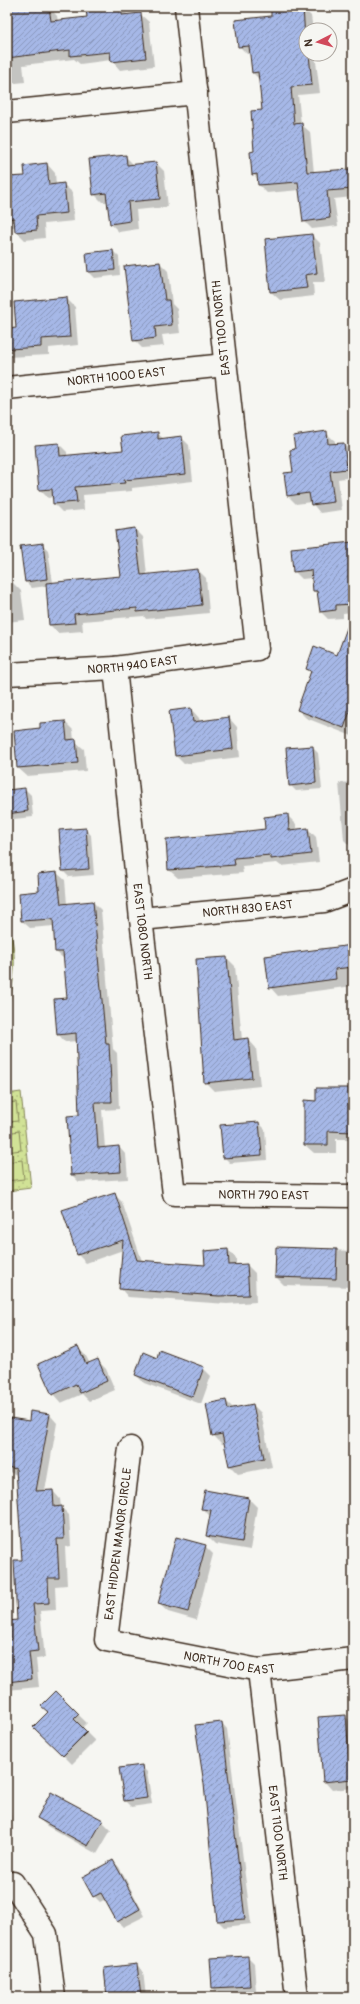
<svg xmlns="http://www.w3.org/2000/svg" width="360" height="2004" font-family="Pangolin,sans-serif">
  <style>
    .green { fill: url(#green-dots); stroke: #86865a }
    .pitch { fill: #d1e296; stroke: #86865a }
    .shadow { fill: #0003 }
    .building { fill: url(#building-hatch); stroke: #3b2a1e }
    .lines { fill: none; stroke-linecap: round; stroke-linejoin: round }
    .minor-casing { stroke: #3b2a1e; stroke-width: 25 }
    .minor { stroke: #f6f6f2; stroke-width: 22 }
    .labels { text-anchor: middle; stroke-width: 3.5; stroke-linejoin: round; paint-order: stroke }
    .street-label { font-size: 12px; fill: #3b2a1e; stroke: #f6f6f2 }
  </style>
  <defs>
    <pattern id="green-dots" width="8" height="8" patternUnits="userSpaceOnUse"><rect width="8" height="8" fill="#d1e296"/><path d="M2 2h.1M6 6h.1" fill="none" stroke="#b4c281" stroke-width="1.8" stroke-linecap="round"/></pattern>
    <pattern id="building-hatch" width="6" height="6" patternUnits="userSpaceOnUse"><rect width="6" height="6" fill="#a6b8e7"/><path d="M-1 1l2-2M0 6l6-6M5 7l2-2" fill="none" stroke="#8896bb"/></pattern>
  </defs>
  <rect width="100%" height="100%" fill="#f6f6f2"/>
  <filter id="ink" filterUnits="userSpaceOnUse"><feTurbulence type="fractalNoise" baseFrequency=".025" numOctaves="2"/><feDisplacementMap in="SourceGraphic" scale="8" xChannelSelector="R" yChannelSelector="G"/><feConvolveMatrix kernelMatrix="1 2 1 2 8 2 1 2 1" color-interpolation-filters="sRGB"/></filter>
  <g filter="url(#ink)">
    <path class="green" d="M21,1092l10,96 -24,3v-97z"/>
    <g class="pitch">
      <path d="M7,923c12,28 7,60 0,89z"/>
      <path d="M16,1102l2,19 -11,1v-19z"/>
      <path d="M19,1131l2,19 -14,2v-19z"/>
      <path d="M22,1160l2,19 -17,2v-19z"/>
    </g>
    <g class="shadow">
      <path d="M7,7h42l8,9 1,6 30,-4 32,-11 8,8 12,-1 9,8 5,44 -34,4 -9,-10 -31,4 -6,-5 -51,6 2,17 -18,2z"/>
      <path d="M303,8l8,8 2,14h-7v24h9l5,39 -22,2 3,29 9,8 4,41 37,-3 2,2v25l-19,2 4,27 -26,3 -8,-8 -4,-31 -33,3 -8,-8v-5l-6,-6 10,-63 -3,-31 -7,-7 -2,-19h-4l-8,-8 33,-29z"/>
      <path d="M125,156l9,9 22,-2 8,8 4,36 -32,3 2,19 -19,3 -9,-9 -2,-21h-6l-8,-8z"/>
      <path d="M47,164l8,9 1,12 7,-1 9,8 2,29 -30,3 1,14 -20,2 -9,-9v-4h-9v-49l19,-2z"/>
      <path d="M312,235l8,8 5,39 -12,1 1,13 -34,4 -9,-8 -5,-52z"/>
      <path d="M113,251l6,6 1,18 -25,3 -6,-6z"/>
      <path d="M160,263l8,8 4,33 5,5 3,24 -18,2 2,11 -22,2 -8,-8z"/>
      <path d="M66,298l9,9 3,38 -29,3v7l-42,2v-27l10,-1z"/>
      <path d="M157,433l7,6 17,-2 8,8 4,36 -61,7v3l-49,4 1,15 -22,2 -8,-8v-7l-6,1 -8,-8 19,-46 8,8v4l57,-5z"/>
      <path d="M326,433l9,8v4l8,-1 9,8 1,25 -15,2 4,31 -22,3 -9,-11 -15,2 -8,-8 6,-23 2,-23z"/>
      <path d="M7,466l2,2 3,33 -5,1z"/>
      <path d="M135,529l8,8 4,38 51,-5 8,8 3,35 -63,6 -2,-3 -62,5 1,10 -25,2 -8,-8 -3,-39 -15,2 -6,-6 16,-38 6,6 5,33 69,-6z"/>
      <path d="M353,543v69l-10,1v5l-15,1 -7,-7 -2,-16 -5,-5 -2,-13 -10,1 -8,-8z"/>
      <path d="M13,583l8,8 4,29 -18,2v-38z"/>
      <path d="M353,642v92l-1,2 -46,-18 -8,-8 13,-37 -4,-4 31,-13z"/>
      <path d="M191,709l8,9 1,4 29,-4 8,9 3,30 -56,7 -8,-8z"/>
      <path d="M65,722l8,8 1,11 10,8 2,22 -59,5 -9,-8z"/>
      <path d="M312,747l6,6 4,36 -26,2 -6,-6z"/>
      <path d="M353,782v66h-1l-8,-8 -5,-57z"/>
      <path d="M25,789l6,6 2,22 -19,2 -6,-6 -1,-22z"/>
      <path d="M287,815l9,9v6l12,-1 8,8 3,25 -38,4 -4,-3 -35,3 1,7 -65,5 -9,-8 -2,-30 82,-7 17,-3z"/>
      <path d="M85,829l6,6 3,40 -25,2 -6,-6 -3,-40z"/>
      <path d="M57,873l8,7 2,24 26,-2 8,8 12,139 4,4 2,56 -17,1 3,38 14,-1 7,8 2,24 -49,3 -7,-7 8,-59 -3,-75 -12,1 -7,-8 10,-35 -4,-40 -8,-7 -2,-26 -24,2 -8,-7 19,-29 -2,-17z"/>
      <path d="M349,944h4v42l-75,10 -8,-9 79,-41z"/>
      <path d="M227,958l8,8 7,74 6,-1 8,9 4,38 -46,5 -9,-9z"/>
      <path d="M349,1089l4,4v46h-17v14h-22l-9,-8 12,-43z"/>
      <path d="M259,1123l6,6 2,31 -37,3 -6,-6z"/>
      <path d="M114,1194l8,8 20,59 64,5 22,-16 8,8v7h11l8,8 1,29 -29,2 -99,-7 -7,-8 2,-39 -37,13 -8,-8 -15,-45z"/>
      <path d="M277,1248l76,3v36l-69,-2 -8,-8z"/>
      <path d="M78,1348l8,8 4,8 8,-3 8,8 9,21 -26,11 -7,-7 -21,9 -8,-9z"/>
      <path d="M203,1368l8,8 -10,28 -57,-21 -8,-8z"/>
      <path d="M226,1401l8,8 19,-4 8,8 11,54 -34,7 -9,-9 -4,-22 -3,1 -9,-9z"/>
      <path d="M50,1415l7,8 -12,68h8l7,8 1,8 8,8 2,31 -6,1 2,38 -12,1 1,24 -16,1 5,47 -9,1 3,28 -32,3v-49l6,-1 5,-19 5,-60 -6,-86 -10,-4v-35l22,-14z"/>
      <path d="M249,1499l8,8 -7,43 -35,-6 -8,-8 3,-20 -7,-7z"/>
      <path d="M205,1546l8,8 -17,66 -28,-8 -9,-8z"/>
      <path d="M56,1693l31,30 -5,5 13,13 -23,23 -37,-37 14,-15z"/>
      <path d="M345,1716l8,8v64l-21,2 -8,-9z"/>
      <path d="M222,1723l5,6 24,195 -27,3 -6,-6 -13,-137z"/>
      <path d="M141,1766l6,6 5,32 -21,3 -6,-6 -5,-32z"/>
      <path d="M52,1793l50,28 9,9 -14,24 -50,-28 -9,-8z"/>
      <path d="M7,1796l2,2 3,25 -5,1z"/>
      <path d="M348,1817h5v74z"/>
      <path d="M113,1861l6,6 26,49 -22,11 -6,-6 -11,-22 -6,3 -6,-6z"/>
      <path d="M248,1957l6,6 2,28 -37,3 -6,-6 -2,-29z"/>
      <path d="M137,1965l6,6 3,26h-38z"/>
      <path d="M7,1986l5,11h-5z"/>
    </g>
    <g class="building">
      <path d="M7,7h42l2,14 36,-4 -1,-7 26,-3h9l1,8 19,-2 5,45 -35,4 -1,-10 -40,4v-6l-63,8z"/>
      <path d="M303,7l3,47h3l3,31 -21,2 3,37 8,-1 5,49 44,-3 2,20 -26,2 3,27 -27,4 -5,-40 -40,3 -1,-11 -5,1 -2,-23 4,-1 -3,-40 11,-1 -4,-38 -6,1 -3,-27 -11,1 -3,-27 36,-4v-6z"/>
      <path d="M126,155l1,10 29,-3 4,37 -32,3 2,19 -20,3 -4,-31 -13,2 -4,-36z"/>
      <path d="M47,163l2,22 15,-2 3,30 -31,3 1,14 -22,2 -1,-14 -7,1v-42l18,-1 -1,-10z"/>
      <path d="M312,234l5,39 -12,2 2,13 -37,4 -5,-53z"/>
      <path d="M113,250l2,20 -27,2 -2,-19z"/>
      <path d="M160,262l5,38h4l3,25 -17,2 1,11 -23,3 -9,-75z"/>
      <path d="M67,297l3,40 -29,2v8l-32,2 -1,-20 8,-1 -2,-26z"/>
      <path d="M327,431l1,13 16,-1 3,26 -17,2 4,31 -23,3 -2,-12 -22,3 -3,-23 9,-1 -3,-22 5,-1 -2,-13z"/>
      <path d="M158,432v7l24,-3 4,38 -62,6 1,3 -50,4 2,15 -24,2 -1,-15 -13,1 -4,-45 24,-2 1,13 63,-6 -2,-14z"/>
      <path d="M135,528l6,47 57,-6 4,36 -65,7v-4l-63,6 1,9 -26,2 -3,-42 75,-7 -6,-45z"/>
      <path d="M353,542v62l-17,1v5l-16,2 -3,-21h-4l-2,-21 -18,2 -2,-24z"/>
      <path d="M43,543l4,36 -22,3 -5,-36z"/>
      <path d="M351,617h2v86l-9,25 -47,-18 14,-39 -5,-2 8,-23 23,9z"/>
      <path d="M191,708l2,14 36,-5 4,32 -58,7 -6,-45z"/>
      <path d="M65,721l2,19 9,-1 2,24 -61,5 -3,-37 26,-3v-5z"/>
      <path d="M313,746l3,37 -27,3 -3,-38z"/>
      <path d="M25,788l3,23 -21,3v-24z"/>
      <path d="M288,814l1,16 19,-2 3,26 -40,5v-4l-37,3 1,7 -67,5 -2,-31 82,-7v-1l17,-2 -1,-12z"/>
      <path d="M86,828l3,41 -27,2 -3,-41z"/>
      <path d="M57,872l4,32 32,-3 13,143h3l3,58h-17l3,46 21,-2 2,26 -50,3 -4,-59 12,-1 -3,-82 -19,2 -3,-36 13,-1 -4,-46h-8l-2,-33 -32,2 -2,-28 20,-2 -1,-17z"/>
      <path d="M353,945v22l-18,2 1,10 -67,9 -4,-32z"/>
      <path d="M227,957l7,83 14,-2 4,40 -48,5 -8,-124z"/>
      <path d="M316,1088h33v13h4v31l-25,-1v14h-24v-45l12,1z"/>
      <path d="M259,1122l3,33 -39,3 -3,-33z"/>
      <path d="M115,1193l22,67 68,5 -1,-14 24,-2 1,16 18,-1 2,31 -30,1 -100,-7 4,-49 -46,15 -15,-45z"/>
      <path d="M276,1247l61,2 -1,30 -61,-2z"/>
      <path d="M78,1346l8,18 12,-5 9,22 -27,12 -4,-9 -24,11 -14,-31z"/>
      <path d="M159,1350l45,17 -11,30 -58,-22 8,-23 14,6z"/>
      <path d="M226,1400l2,9 25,-5 11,54 -35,8 -7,-32 -10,2 -6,-32z"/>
      <path d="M30,1411l20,3 -14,77 17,-1 1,17 8,-1 2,33h-7l2,39h-11l1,25 -16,1 5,47 -9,1 3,27 -25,3v-42h4l-2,-19 8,-1 -3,-60h8l-6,-91 -9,-2v-36l3,-13 19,3z"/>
      <path d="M205,1490l44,8 -7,44 -36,-6 5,-26 -10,-1z"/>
      <path d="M176,1537l30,8 -18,67 -30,-8z"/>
      <path d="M56,1691l23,23 -5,5 13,13 -24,24 -30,-29 15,-15 -7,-6z"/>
      <path d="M346,1715l3,42h4l-1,22 -29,3 -5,-65z"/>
      <path d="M222,1722l23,197 -28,2 -13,-137 -9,-59z"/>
      <path d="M142,1765l5,33 -23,3 -5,-33z"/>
      <path d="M51,1792l52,28 -15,26 -51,-28z"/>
      <path d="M113,1860l27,49 -23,13 -16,-29 -8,4 -11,-20z"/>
      <path d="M248,1956l2,30 -38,2 -2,-30z"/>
      <path d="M137,1964l4,33h-34l-3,-29z"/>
    </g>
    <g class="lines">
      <defs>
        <g id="minor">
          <path d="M7,112l189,-19"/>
          <path id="s1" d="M7,388l218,-23"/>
          <path id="s2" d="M115,668l26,251 33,275 179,2"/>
          <path id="s3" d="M7,674l108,-6 142,-19 -71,-642"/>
          <path id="s4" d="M141,919l183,-18 29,-11"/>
          <path id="s5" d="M130,1448l-24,192 153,30 94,-11"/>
          <path id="s6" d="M259,1670l38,327"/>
          <path d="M13,1883l33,51 8,63"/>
        </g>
      </defs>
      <use href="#minor" class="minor-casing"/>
      <use href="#minor" class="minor"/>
    </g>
  </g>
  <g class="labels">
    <g class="street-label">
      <text transform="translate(221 328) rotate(-96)" y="4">EAST 1100 NORTH</text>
      <text dy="4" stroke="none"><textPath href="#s1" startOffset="110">NORTH 1000 EAST</textPath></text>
      <text dy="4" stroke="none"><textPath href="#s3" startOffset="126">NORTH 940 EAST</textPath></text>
      <text dy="4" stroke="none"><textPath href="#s4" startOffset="107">NORTH 830 EAST</textPath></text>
      <text dy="4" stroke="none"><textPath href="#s2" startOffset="265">EAST 1080 NORTH</textPath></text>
      <text dy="4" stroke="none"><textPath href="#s2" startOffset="619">NORTH 790 EAST</textPath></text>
      <text transform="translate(118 1544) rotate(-83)" y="4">EAST HIDDEN MANOR CIRCLE</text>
      <text dy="4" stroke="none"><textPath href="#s5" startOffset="319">NORTH 700 EAST</textPath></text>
      <text dy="4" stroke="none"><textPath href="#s6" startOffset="164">EAST 1100 NORTH</textPath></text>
    </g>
  </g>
  <rect width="360" height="2004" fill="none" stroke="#f6f6f2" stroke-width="24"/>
  <rect x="12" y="12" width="336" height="1980" fill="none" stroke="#3b2a1e" stroke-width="1.5" filter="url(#ink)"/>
  <g transform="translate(318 42) rotate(264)"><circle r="19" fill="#f6f6f2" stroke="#aba49d"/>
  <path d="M0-3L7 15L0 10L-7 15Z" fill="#d1495b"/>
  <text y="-6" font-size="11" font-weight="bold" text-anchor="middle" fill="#3b2a1e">N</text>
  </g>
</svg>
